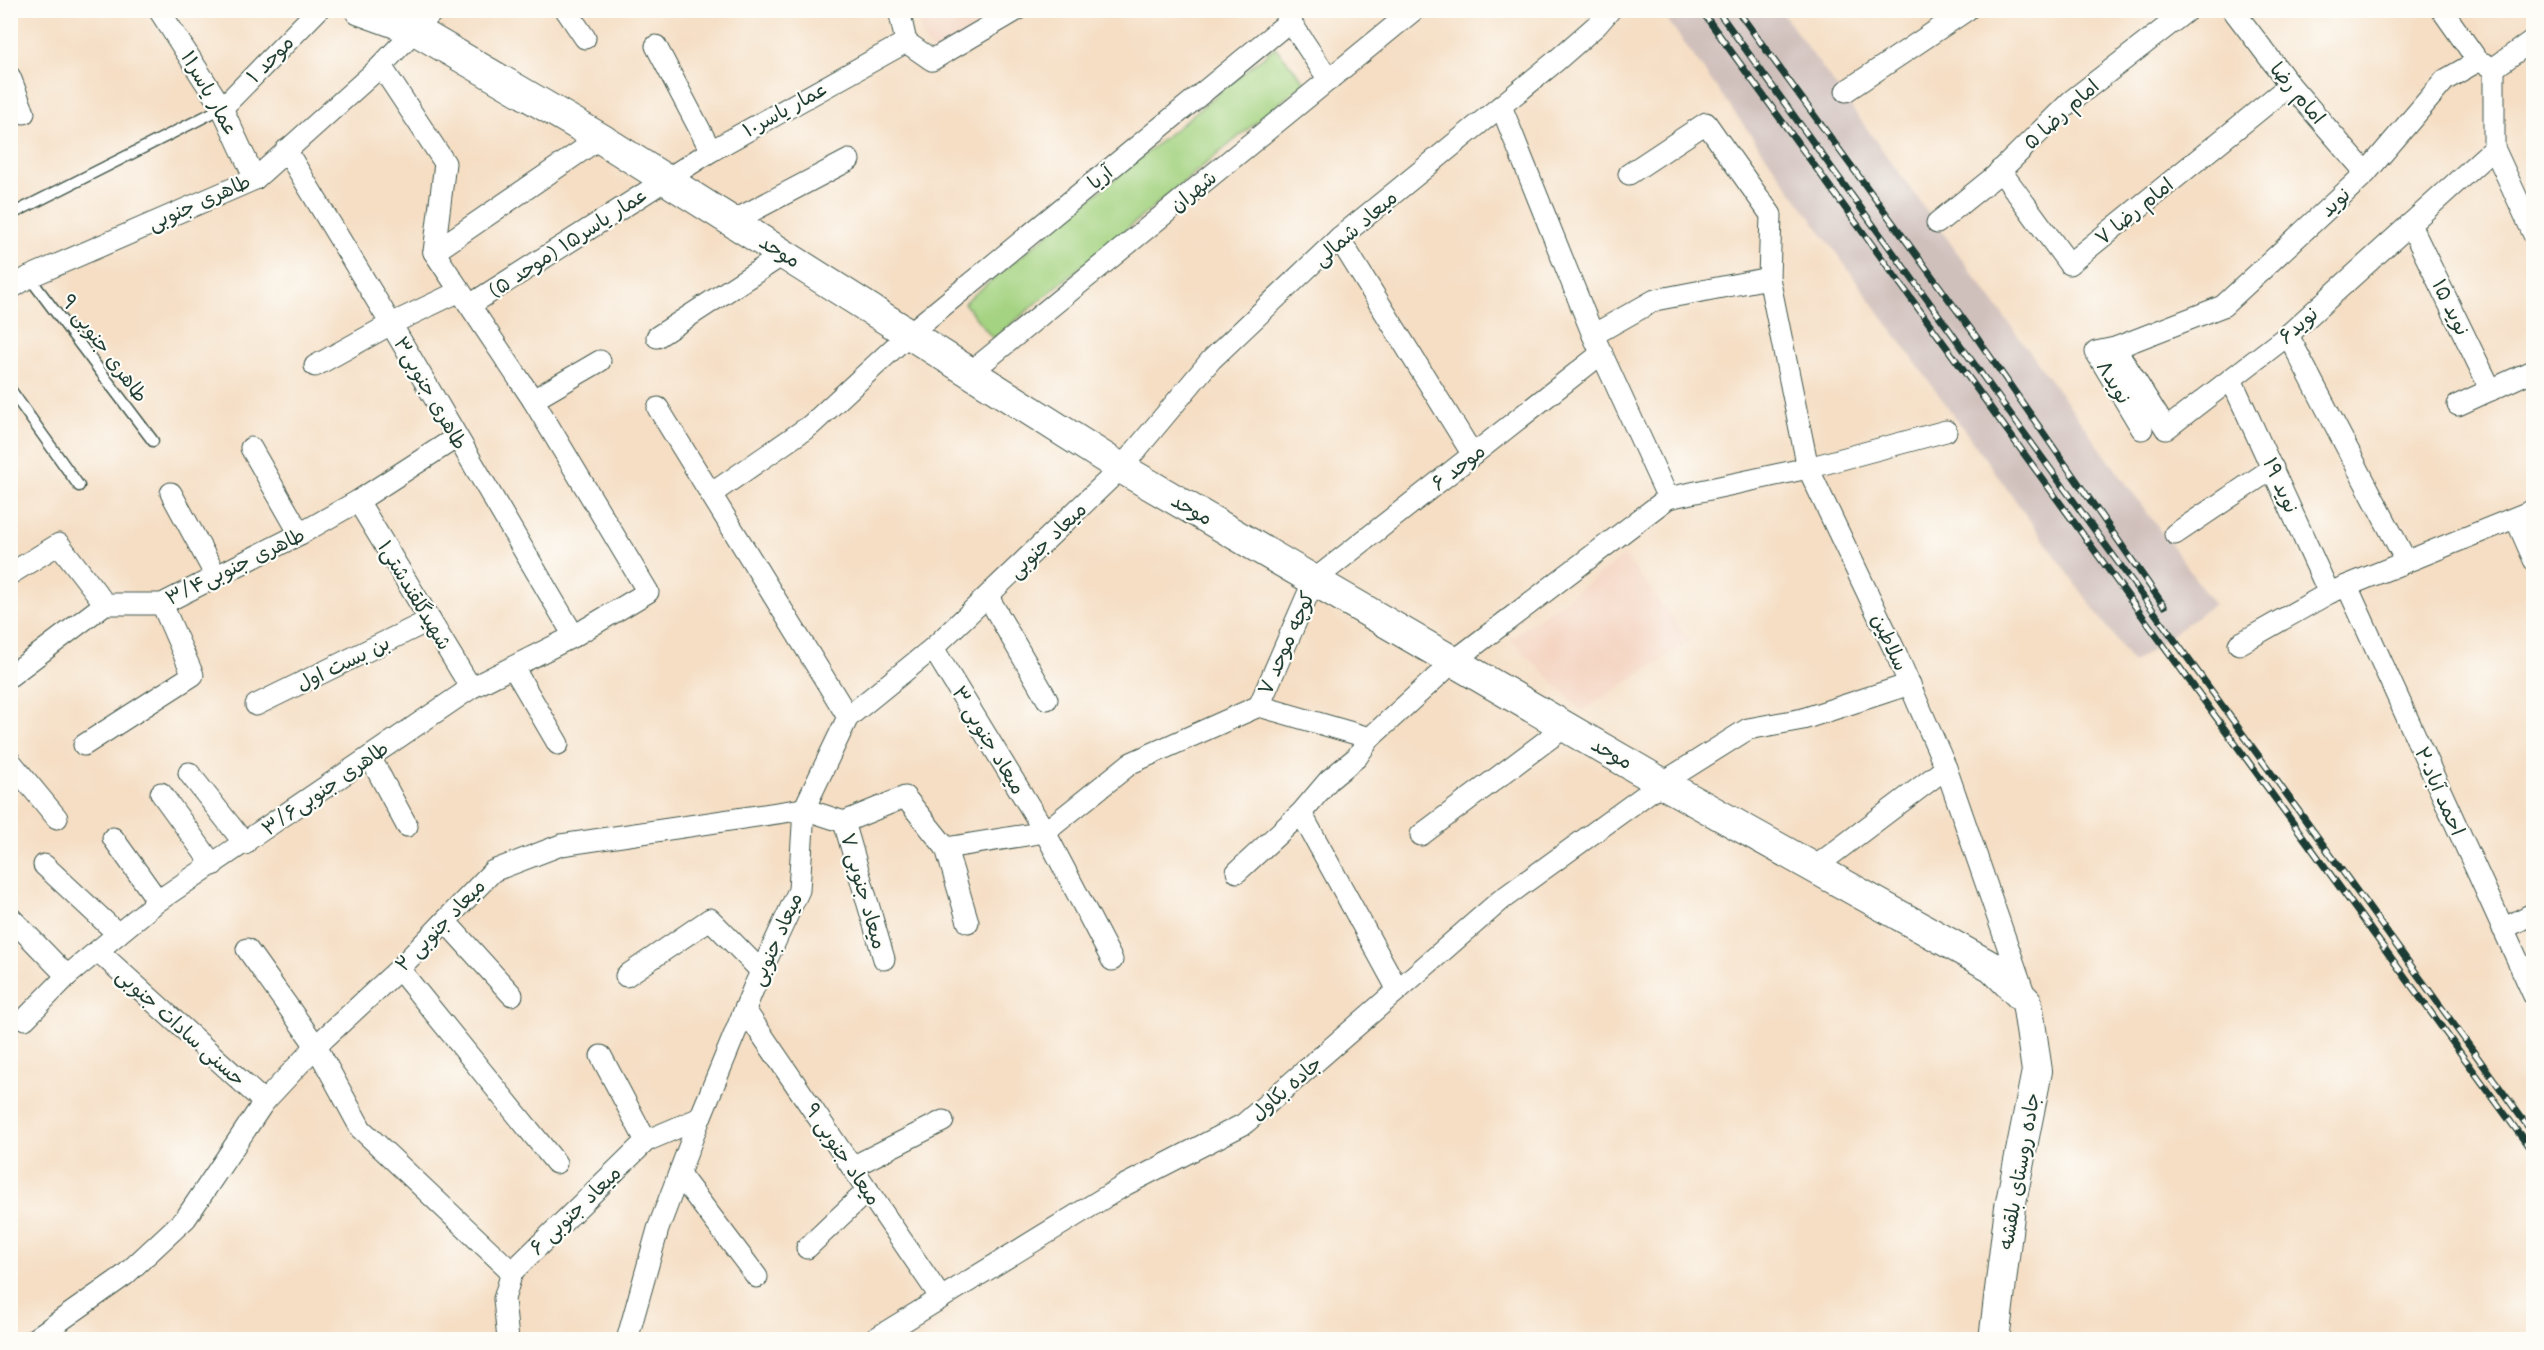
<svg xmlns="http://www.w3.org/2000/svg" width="2544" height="1350" font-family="Mali,'Playpen Sans Arabic',sans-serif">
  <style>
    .built { fill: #f4d3c0 }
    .industrial { fill: #d0c0bc }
    .green { fill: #a4d381; stroke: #62885a; stroke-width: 1.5 }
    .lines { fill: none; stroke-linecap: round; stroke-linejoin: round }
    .lane-casing { stroke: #3f554a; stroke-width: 13 }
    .street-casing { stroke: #3f554a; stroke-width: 23 }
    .secondary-casing { stroke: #3f554a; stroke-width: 32 }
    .lane { stroke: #fff; stroke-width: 10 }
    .street { stroke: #fff; stroke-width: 21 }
    .secondary { stroke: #fff; stroke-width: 30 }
    .rail-casing { stroke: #1f3d34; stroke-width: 7 }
    .rail { stroke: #fdfcf7; stroke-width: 4.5; stroke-dasharray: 14; stroke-linecap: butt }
    .labels { text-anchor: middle; stroke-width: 4.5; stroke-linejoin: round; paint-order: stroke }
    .street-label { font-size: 20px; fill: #1f3d34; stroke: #fdfcf7 }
  </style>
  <rect width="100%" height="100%" fill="#fdfcf7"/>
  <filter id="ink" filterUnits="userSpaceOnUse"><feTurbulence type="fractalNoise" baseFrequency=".0167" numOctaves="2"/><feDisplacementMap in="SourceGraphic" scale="12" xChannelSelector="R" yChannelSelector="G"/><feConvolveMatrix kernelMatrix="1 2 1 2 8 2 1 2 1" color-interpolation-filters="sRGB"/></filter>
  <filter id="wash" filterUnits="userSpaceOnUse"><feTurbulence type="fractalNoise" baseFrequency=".008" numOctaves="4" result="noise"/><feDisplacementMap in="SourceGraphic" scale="24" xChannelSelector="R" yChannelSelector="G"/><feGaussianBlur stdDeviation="1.35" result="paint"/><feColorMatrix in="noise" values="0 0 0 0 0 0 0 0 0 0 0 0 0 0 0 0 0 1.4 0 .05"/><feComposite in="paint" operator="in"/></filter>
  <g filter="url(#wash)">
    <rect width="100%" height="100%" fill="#f5dec4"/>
    <g class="built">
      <path d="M916,11h91l-74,43 -11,-18z"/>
      <path d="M1625,556l65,85 -108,70 -72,-72z"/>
    </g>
    <path class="industrial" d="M1661,11h120l433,593 -81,59z"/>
    <path class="green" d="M1275,47l30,35 -312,257 -29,-36z"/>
  </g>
  <g filter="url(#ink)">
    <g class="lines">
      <defs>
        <g id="lane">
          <path d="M10,215l212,-107"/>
          <path d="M29,277l124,164"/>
          <path d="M10,389l69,97"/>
        </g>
        <g id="street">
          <path d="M159,10l63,98 33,71"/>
          <path d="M566,10l19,28"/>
          <path d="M899,10l7,32 26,18 85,-50"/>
          <path d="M1285,10l5,11 39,59"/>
          <path d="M2233,10l57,75 76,88"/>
          <path d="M2442,10l36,51"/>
          <path d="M656,46l55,105"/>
          <path d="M381,66l64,97 -11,89"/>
          <path d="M2494,68v80l40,87"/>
          <path d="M10,77l14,36"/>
          <path d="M1846,91l121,-81"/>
          <path d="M222,108l96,-98"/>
          <path d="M286,150l105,174 183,312"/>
          <path d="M2000,170l69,94 221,-179"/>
          <path d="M1629,174l77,-51 65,92 -2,63 39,190 87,183 51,117 79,228"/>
          <path d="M733,221l116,-61"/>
          <path d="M1937,223l57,-46 77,-76 117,-91"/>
          <path d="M2410,224l81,166"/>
          <path d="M1339,238l134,217"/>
          <path d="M434,252l166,-114"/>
          <path d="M10,289l19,-12 226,-98 126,-113 53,-56"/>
          <path d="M470,305l241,-154 195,-109"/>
          <path d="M1593,335l62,-35 114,-22"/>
          <path d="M2288,335l118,226"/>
          <path d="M657,337l127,-83"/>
          <path d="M2115,348l51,81 122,-94 206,-187"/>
          <path d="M315,366l76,-42 69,-33"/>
          <path d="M971,372l443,-362"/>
          <path d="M2231,379l98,214"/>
          <path d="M533,400l67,-39"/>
          <path d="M2458,405l76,-35"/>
          <path d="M658,408l190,309"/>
          <path d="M2142,429l-46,-77 19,-4 108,-42 143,-133 79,-93 33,-19 16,7 40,-29"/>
          <path d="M251,448l49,86"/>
          <path d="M171,493l45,83"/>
          <path d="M711,494l100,-69 99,-92 380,-312"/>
          <path d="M1668,498l140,-30 138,-37"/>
          <path d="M358,501l113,187"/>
          <path d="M2516,519l18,41"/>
          <path d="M2175,534l98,-66"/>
          <path d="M10,574l49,-30 46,60"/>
          <path d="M2347,586l187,410"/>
          <path d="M988,597l59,102"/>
          <path d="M2239,644l90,-51 205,-83"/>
          <path d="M933,648l112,184 67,128"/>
          <path d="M513,667l45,77"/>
          <path d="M10,676l95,-72h57l138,-70 58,-33 99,-64"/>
          <path d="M256,705l174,-85"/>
          <path d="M1259,706l55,-126 288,-227"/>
          <path d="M84,745l109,-70 -31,-71"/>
          <path d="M370,757l37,69"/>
          <path d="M10,761l47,57"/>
          <path d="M189,773l56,71"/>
          <path d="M161,793l52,72"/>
          <path d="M1301,813l97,177"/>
          <path d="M844,822l40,137"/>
          <path d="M1421,835l145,-109"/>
          <path d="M113,838l45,63"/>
          <path d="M946,848l22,74"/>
          <path d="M44,865l74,69"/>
          <path d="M1815,867l131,-99"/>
          <path d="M1237,872l64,-59 28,-33 28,-23 13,-19"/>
          <path d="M10,917l57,59"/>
          <path d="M445,921l67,74"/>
          <path d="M2503,929l31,-16"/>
          <path d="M247,949l69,97 45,83 151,143"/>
          <path d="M98,951l166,151"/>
          <path d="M399,969l157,194"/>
          <path d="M626,976l84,-57 52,53"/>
          <path d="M745,1010l196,288"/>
          <path d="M25,1019l42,-43 91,-75 313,-213 103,-52 74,-44 -115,-192 -99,-148"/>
          <path d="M601,1056l45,85"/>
          <path d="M852,1167l91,-46"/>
          <path d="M679,1174l78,103"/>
          <path d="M807,1248l61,-58"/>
          <path d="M33,1340l92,-65 61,-57 78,-116 52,-56 83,-77 94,-98 68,-26 243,-36 40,13 61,-25 41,51 99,-16 86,-69 128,-57 111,32 84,-77 214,-163 -75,-163 -92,-229"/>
          <path d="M508,1340l-4,-41 8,-27 134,-131 54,-23"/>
          <path d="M627,1340l31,-111 42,-111 54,-131 45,-97 5,-81 44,-92 85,-69 188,-180 90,-108 128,-122 217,-177 41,-36 13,-15"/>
          <path d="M873,1340l252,-155 119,-61 257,-224 161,-117 86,-54 55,-10 107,-35"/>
        </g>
        <path id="secondary" d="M360,10l55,20 185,108 521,330 541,315 330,184 35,35 10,69 -27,136 -16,133"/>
      </defs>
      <use href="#lane" class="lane-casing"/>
      <use href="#street" class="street-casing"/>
      <use href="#secondary" class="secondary-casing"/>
      <use href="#lane" class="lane"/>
      <use href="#street" class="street"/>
      <use href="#secondary" class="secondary"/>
      <defs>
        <g id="rail">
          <path d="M1701,10l833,1144"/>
          <path d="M1717,10l817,1125"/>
          <path d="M1737,10l238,325 189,271"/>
        </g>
      </defs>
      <use href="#rail" class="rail-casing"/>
      <use href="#rail" class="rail"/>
    </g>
  </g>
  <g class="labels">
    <g class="street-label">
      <text transform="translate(270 59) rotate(-45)" y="7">موحد ۱</text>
      <text transform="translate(210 93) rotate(60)" y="7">عمار یاسر۱۱</text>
      <text transform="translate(2298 93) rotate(50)" y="7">امام رضا</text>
      <text transform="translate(785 109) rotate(-29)" y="7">عمار یاسر۱۰</text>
      <text transform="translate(2061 114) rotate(-42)" y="7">امام رضا ۵</text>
      <text transform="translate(1100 177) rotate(-39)" y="7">آریا</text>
      <text transform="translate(1193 191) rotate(-39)" y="7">شهران</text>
      <text transform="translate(199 202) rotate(-24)" y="7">طاهری جنوبی</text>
      <text transform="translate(2335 202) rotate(-43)" y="7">نوید</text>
      <text transform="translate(2134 211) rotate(-39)" y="7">امام رضا ۷</text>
      <text transform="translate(1355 228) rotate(-41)" y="7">میعاد شمالی</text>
      <text transform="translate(568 242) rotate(-33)" y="7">عمار یاسر۱۵ (موحد ۵)</text>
      <text transform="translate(780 251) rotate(32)" y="7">موحد</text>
      <text transform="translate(2451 307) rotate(64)" y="7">نوید ۱۵</text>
      <text transform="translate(2298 325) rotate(-41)" y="7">نوید۶</text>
      <text transform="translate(105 348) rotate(53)" y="7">طاهری جنوبی ۹</text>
      <text transform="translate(2114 382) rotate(59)" y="7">نوید۸</text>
      <text transform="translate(431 393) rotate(60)" y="7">طاهری جنوبی۳</text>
      <text transform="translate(1458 467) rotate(-38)" y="7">موحد ۶</text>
      <text transform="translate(2281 485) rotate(66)" y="7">نوید ۱۹</text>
      <text transform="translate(1192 509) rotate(30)" y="7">موحد</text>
      <text transform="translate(1047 540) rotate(-44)" y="7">میعاد جنوبی</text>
      <text transform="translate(235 566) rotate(-26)" y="7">طاهری جنوبی۳/۴</text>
      <text transform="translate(415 595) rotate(59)" y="7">شهیدگلقندشتی۱</text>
      <text transform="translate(1890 642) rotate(65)" y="7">سلاطین</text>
      <text transform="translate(1286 643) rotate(-66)" y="7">کوچه موحد ۷</text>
      <text transform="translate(343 663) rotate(-26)" y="7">بن بست اول</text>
      <text transform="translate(989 740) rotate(59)" y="7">میعاد جنوبی ۳</text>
      <text transform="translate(1612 753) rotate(30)" y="7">موحد</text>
      <text transform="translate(325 788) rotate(-35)" y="7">طاهری جنوبی۳/۶</text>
      <text transform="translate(2440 791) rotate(66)" y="7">احمد آباد۲۰</text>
      <text transform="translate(864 891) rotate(74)" y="7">میعاد جنوبی ۷</text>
      <text transform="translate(440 925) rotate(-46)" y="7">میعاد جنوبی ۲</text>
      <text transform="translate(776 939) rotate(-66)" y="7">میعاد جنوبی</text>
      <text transform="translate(181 1027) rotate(42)" y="7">حسنی سادات جنوبی</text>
      <text transform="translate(1286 1088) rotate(-41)" y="7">جاده بکاول</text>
      <text transform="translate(843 1154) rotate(56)" y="7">میعاد جنوبی ۹</text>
      <text transform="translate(2019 1171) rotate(-80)" y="7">جاده روستای بلقشه</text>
      <text transform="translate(575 1210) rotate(-44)" y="7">میعاد جنوبی ۶</text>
    </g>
  </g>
  <rect width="2544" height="1350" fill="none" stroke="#fdfcf7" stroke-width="36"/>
</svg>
